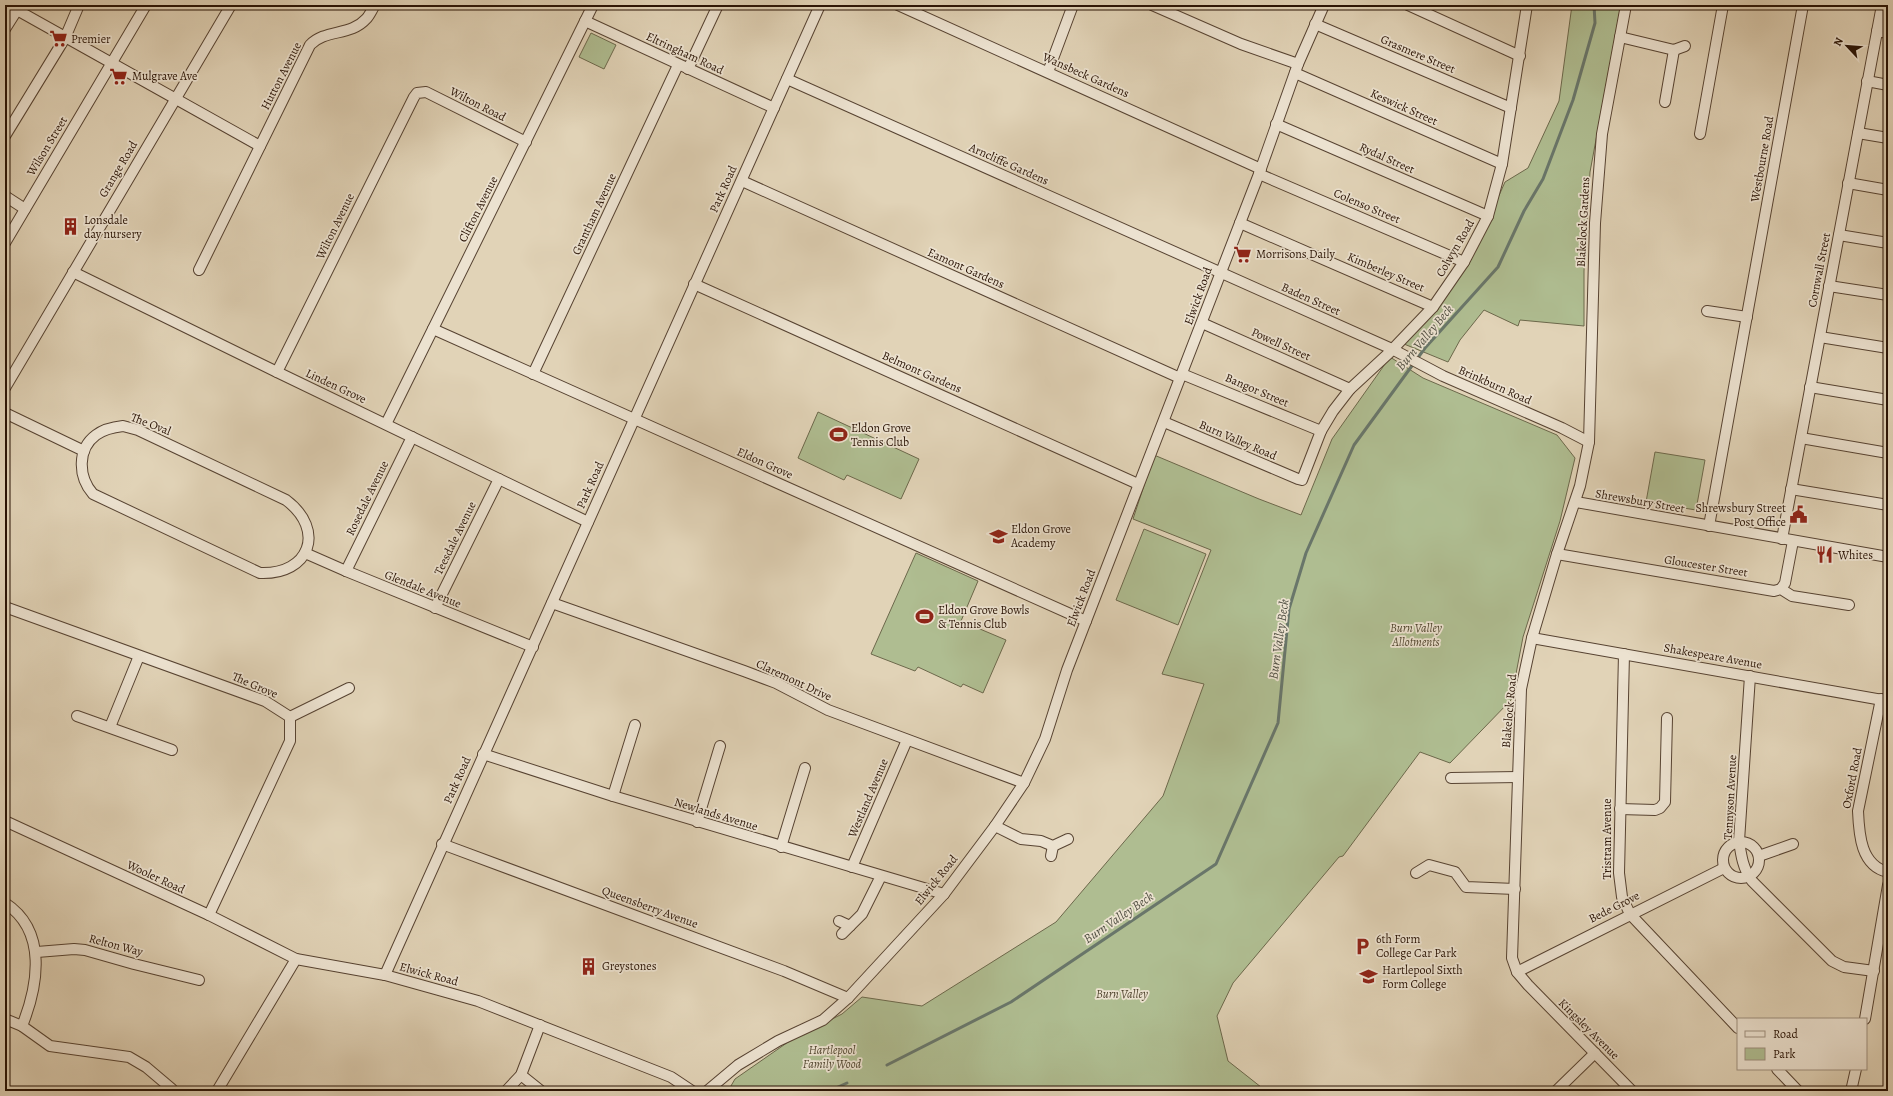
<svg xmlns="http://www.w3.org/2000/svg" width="1893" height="1096" font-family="Alegreya,serif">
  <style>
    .green { fill: #afbd91; stroke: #6c684b }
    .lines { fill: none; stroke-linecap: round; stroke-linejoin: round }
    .stream { stroke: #69766a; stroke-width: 3 }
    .minor-casing { stroke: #574332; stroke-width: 12 }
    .minor { stroke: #ece2d0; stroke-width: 10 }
    .labels { text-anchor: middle; stroke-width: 3.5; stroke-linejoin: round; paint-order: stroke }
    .poi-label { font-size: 12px; fill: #291305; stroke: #ece2d0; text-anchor: start }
    .street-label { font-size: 12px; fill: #291305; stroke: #ece2d0 }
    .park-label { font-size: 12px; font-style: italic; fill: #51462f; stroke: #ece2d0 }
    .water-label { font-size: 13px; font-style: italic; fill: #4e4d40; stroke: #ece2d0 }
  </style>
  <rect width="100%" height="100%" fill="#e1d3b7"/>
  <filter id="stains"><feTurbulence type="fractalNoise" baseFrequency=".005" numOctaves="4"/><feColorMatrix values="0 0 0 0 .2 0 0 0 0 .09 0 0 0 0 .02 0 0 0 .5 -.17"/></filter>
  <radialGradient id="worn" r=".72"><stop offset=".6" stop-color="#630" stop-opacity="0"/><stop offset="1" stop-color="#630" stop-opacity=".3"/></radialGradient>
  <g class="green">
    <path d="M1572,5h49l-31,167 -6,99v55l-64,-6 -2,6 -34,-16 -24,30 -12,22 -44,-18 64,-79 37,-83 23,-14 31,-67z"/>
    <path d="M591,33l25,12 -12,24 -25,-12z"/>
    <path d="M1390,357l33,21 134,57 18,23 -15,63 -37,116 -12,63 -61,63 -30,-11 -77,104 -4,1 -106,126 -16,33 11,45 38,30h-538l7,-12 56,-39 51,-26 20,-17 60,9 134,-84 107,-126 41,-112 -42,-10 49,-124 -78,-31 21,-64 105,44 42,16 31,-76z"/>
    <path d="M818,412l101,47 -18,40 -54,-24 -3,5 -46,-22z"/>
    <path d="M1655,452l50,8 -9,50 -50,-8z"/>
    <path d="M1144,529l62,25 -28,71 -62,-25z"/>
    <path d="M916,553l62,28 -17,40 45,19 -23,53 -20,-9 -2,3 -43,-20 -3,4 -44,-17z"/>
  </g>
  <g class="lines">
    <g class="stream">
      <path d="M887,1065l124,-63 205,-138 62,-141 11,-114 17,-56 48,-108 71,-97 73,-81 26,-56 19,-32 30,-79 22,-77 -1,-18"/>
      <path d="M829,1091l18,-8"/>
    </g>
    <defs>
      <g id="minor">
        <path d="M8,5l252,141"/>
        <path d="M898,5l363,164"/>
        <path d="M1152,5l89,39 57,20"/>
        <path d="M1408,5l112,51"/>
        <path d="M1626,5l-24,129 -7,89 -6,219 -9,44 -23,68 -25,84 -11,51 -9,269 5,14 11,13 104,106"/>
        <path d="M585,21l189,87"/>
        <path d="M1315,24l196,84"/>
        <path d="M5,29l12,-19"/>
        <path d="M1877,31l11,2"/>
        <path d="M1620,37l54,13 11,-4"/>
        <path d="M688,69l30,-64"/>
        <path d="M1048,72l25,-67"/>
        <path d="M1295,73l207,91"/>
        <path d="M787,79l605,270 51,27 119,52 27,14"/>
        <path d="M1867,81l21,4"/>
        <path d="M1665,102l9,-52"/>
        <path d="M1276,124l212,92"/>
        <path d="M1858,133l30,5"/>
        <path d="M1700,134l23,-129"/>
        <path d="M5,136l60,-98 14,-33"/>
        <path d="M1259,174l205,88"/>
        <path d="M742,181l438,197"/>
        <path d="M1848,183l40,7"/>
        <path d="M5,196l20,13"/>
        <path d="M1240,223l193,84"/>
        <path d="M1839,235l49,8"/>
        <path d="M5,243l141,-238"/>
        <path d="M199,270l111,-225c15,-16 41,-9 56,-26 4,-4 6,-10 9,-14"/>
        <path d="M73,272l204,100 311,150"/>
        <path d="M694,284l444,200"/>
        <path d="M1829,286l59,9"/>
        <path d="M1707,311l40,6"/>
        <path d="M1202,323l148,66"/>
        <path d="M433,329l653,292"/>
        <path d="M1820,337l68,11"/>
        <path d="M277,372l137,-275 3,-4 9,-1 100,50"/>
        <path d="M533,374l145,-309"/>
        <path d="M1182,374l139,57"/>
        <path d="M1810,387l78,13"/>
        <path d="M5,388l226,-383"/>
        <path d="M5,413l79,38"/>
        <path d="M1164,422l134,57 4,1 19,-49 12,-20 17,-22 39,-36 44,-46 31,-45 24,-46 14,-52 25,-159"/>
        <path d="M386,424l207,-419"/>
        <path d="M123,426l15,4 148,70c40,30 24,75 -26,73l-167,-79c-15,-17 -16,-45 3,-59 8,-6 18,-8 27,-9z"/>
        <path d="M1801,438l87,15"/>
        <path d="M1791,489l97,16"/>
        <path d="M1576,502l312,55"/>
        <path d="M1709,526l94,-521"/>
        <path d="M1782,539l100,-534"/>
        <path d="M305,553l41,18 187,76"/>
        <path d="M1557,554l217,37 7,-2 11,7 57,9"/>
        <path d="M346,571l66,-134"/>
        <path d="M1781,589l4,-6 8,-42"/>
        <path d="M552,603l192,68 32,12 52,27 196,73"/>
        <path d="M5,607l260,94 25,16v24l-81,174"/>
        <path d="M435,608l64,-129"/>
        <path d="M1532,638l356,63"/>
        <path d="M1624,654l-5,219 3,24 8,17 108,114"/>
        <path d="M1750,676l-11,165c2,14 4,28 13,40l80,80 12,6 30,4"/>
        <path d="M1881,699l-23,112c1,24 3,55 30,61"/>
        <path d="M77,716l95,34"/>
        <path d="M290,717l59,-29"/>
        <path d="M110,727l29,-71"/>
        <path d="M483,754l130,42 331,98"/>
        <path d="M1451,778l67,-1"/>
        <path d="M613,796l22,-71"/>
        <path d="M1620,809l35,1 5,-2 5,-6 2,-84"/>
        <path d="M5,821l204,94 87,44 89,16 93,26 193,76 21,14"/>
        <path d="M697,822l23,-76"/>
        <path d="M995,826l26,13 20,2 12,5 15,-7"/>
        <circle cx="1741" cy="860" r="18"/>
        <path d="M442,844l342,127 64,27"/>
        <path d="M781,847l24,-79"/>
        <path d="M1051,856l2,-10"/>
        <path d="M1759,856l34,-12"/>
        <path d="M852,867l55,-127"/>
        <path d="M1416,873l13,-8 26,7 11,15 49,2"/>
        <path d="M5,903c43,28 33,83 17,123l28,20 79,11 17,10 26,22"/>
        <path d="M839,921l11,5"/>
        <path d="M842,934l20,-20 19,-38"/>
        <path d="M37,952l37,-3 11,1 49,14 65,16"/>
        <path d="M1517,972l207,-104"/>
        <path d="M385,975l435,-970"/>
        <path d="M5,1019l17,7"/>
        <path d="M1865,1019l23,-134"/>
        <path d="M1777,1069l21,22"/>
        <path d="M521,1075l20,16"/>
        <path d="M217,1091l79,-132"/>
        <path d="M506,1091l15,-16 19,-50"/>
        <path d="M707,1091l31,-26 40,-24 45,-21 25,-22 96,-104 51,-68 29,-43 21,-44 22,-69 192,-496 39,-110 26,-59"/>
        <path d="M1556,1091l39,-38"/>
        <path d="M1851,1091l5,-22"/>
      </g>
    </defs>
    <use href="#minor" class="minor-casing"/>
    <use href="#minor" class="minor"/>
  </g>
  <defs>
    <symbol id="supermarket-bare" viewBox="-9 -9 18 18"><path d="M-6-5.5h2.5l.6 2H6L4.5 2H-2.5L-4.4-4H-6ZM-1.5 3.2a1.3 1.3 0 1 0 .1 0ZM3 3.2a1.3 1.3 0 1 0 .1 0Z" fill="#8f2418" stroke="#ece2d0" stroke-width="2.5" paint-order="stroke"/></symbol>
    <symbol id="building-bare" viewBox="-9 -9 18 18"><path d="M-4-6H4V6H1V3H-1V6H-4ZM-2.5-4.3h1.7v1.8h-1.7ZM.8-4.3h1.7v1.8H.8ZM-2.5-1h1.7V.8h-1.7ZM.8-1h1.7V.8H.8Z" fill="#8f2418" stroke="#ece2d0" stroke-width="2.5" paint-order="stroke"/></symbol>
    <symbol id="stadium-bare" viewBox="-9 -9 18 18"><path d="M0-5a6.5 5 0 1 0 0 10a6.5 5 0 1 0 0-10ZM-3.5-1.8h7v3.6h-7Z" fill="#8f2418" stroke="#ece2d0" stroke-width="2.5" paint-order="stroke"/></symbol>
    <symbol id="civic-bare" viewBox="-9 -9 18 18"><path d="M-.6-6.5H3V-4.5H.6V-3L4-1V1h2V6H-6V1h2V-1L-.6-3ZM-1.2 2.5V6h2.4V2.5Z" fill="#8f2418" stroke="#ece2d0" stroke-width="2.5" paint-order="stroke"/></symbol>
    <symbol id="school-bare" viewBox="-9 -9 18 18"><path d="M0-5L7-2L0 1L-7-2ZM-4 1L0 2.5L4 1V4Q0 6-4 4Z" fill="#8f2418" stroke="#ece2d0" stroke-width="2.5" paint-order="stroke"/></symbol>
    <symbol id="restaurant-bare" viewBox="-9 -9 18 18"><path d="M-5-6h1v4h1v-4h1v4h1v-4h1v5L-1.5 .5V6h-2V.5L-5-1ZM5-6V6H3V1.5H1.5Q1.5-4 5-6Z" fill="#8f2418" stroke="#ece2d0" stroke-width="2.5" paint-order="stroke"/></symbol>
    <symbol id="parking-bare" viewBox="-9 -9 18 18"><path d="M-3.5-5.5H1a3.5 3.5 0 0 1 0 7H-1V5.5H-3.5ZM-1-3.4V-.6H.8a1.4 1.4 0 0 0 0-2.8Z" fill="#8f2418" stroke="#ece2d0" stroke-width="2.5" paint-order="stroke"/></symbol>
  </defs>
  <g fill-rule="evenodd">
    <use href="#supermarket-bare" x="46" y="26" width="25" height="25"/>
    <use href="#supermarket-bare" x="106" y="64" width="25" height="25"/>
    <use href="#building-bare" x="58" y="214" width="25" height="25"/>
    <use href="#supermarket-bare" x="1230" y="242" width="25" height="25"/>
    <use href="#stadium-bare" x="826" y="422" width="25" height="25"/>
    <use href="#civic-bare" x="1786" y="502" width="25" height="25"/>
    <use href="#school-bare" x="986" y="524" width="25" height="25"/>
    <use href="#restaurant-bare" x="1812" y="542" width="25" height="25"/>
    <use href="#stadium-bare" x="912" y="604" width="25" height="25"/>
    <use href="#parking-bare" x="1350" y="934" width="25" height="25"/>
    <use href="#building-bare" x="576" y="954" width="25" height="25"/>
    <use href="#school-bare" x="1356" y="964" width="25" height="25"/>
  </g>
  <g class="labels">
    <g class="poi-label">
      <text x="71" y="43">Premier</text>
      <text x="132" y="80">Mulgrave Ave</text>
      <text x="84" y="224">Lonsdale<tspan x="84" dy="14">day nursery</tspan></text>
      <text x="1256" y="258">Morrisons Daily</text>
      <text x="851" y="432">Eldon Grove<tspan x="851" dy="14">Tennis Club</tspan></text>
      <text x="1786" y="512" text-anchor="end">Shrewsbury Street<tspan x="1786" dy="14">Post Office</tspan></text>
      <text x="1011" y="533">Eldon Grove<tspan x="1011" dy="14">Academy</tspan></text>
      <text x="1838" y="559">Whites</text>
      <text x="938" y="614">Eldon Grove Bowls<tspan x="938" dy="14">&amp; Tennis Club</tspan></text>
      <text x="1376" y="943">6th Form<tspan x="1376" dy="14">College Car Park</tspan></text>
      <text x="602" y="970">Greystones</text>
      <text x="1382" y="974">Hartlepool Sixth<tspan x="1382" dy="14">Form College</tspan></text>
    </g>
    <g class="street-label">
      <text transform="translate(685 53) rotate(25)" y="4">Eltringham Road</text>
      <text transform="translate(1418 54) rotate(23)" y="4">Grasmere Street</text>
      <text transform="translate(1086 75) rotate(24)" y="4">Wansbeck Gardens</text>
      <text transform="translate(281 76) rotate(-63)" y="4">Hutton Avenue</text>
      <text transform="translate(478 104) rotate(27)" y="4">Wilton Road</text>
      <text transform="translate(1404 107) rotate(24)" y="4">Keswick Street</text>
      <text transform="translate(47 146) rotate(-59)" y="4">Wilson Street</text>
      <text transform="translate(1387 158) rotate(24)" y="4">Rydal Street</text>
      <text transform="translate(1762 159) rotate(-80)" y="4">Westbourne Road</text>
      <text transform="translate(1009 164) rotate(24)" y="4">Arncliffe Gardens</text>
      <text transform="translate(118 169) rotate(-59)" y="4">Grange Road</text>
      <text transform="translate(723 189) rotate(-66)" y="4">Park Road</text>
      <text transform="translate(1367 206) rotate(23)" y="4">Colenso Street</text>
      <text transform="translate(478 209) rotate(-63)" y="4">Clifton Avenue</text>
      <text transform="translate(594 214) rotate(-65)" y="4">Grantham Avenue</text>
      <text transform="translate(1583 222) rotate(-87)" y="4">Blakelock Gardens</text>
      <text transform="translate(335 226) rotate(-64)" y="4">Wilton Avenue</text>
      <text transform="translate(1455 248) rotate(-60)" y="4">Colwyn Road</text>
      <text transform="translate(966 268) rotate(24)" y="4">Eamont Gardens</text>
      <text transform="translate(1819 270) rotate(-79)" y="4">Cornwall Street</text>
      <text transform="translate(1386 272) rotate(23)" y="4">Kimberley Street</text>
      <text transform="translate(1198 296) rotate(-70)" y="4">Elwick Road</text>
      <text transform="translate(1311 299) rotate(24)" y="4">Baden Street</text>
      <text transform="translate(1281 344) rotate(24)" y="4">Powell Street</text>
      <text transform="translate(922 372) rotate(24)" y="4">Belmont Gardens</text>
      <text transform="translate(1495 385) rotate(24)" y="4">Brinkburn Road</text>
      <text transform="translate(336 386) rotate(25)" y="4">Linden Grove</text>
      <text transform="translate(1257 390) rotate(23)" y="4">Bangor Street</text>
      <text transform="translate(151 424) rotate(21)" y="4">The Oval</text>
      <text transform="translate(1238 440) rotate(23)" y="4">Burn Valley Road</text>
      <text transform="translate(765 463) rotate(24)" y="4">Eldon Grove</text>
      <text transform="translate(590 485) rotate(-66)" y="4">Park Road</text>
      <text transform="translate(367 498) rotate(-64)" y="4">Rosedale Avenue</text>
      <text transform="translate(1640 501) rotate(10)" y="4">Shrewsbury Street</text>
      <text transform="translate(455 538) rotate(-64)" y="4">Teesdale Avenue</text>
      <text transform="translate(1706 566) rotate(9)" y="4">Gloucester Street</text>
      <text transform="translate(423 589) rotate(22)" y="4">Glendale Avenue</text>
      <text transform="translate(1081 598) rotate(-69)" y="4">Elwick Road</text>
      <text transform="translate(1713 656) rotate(10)" y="4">Shakespeare Avenue</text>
      <text transform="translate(794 680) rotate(25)" y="4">Claremont Drive</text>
      <text transform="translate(255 685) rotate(23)" y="4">The Grove</text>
      <text transform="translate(1509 711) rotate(-85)" y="4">Blakelock Road</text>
      <text transform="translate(1852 778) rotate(-79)" y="4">Oxford Road</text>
      <text transform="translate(457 780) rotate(-66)" y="4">Park Road</text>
      <text transform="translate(1730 797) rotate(-87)" y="4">Tennyson Avenue</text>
      <text transform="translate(868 798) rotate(-67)" y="4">Westland Avenue</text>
      <text transform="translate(716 814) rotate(17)" y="4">Newlands Avenue</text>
      <text transform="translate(1607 839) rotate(-90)" y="4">Tristram Avenue</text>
      <text transform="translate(156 877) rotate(25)" y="4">Wooler Road</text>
      <text transform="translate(936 880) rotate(-51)" y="4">Elwick Road</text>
      <text transform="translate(650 907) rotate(20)" y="4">Queensberry Avenue</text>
      <text transform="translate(1614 907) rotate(-27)" y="4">Bede Grove</text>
      <text transform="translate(116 945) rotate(15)" y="4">Relton Way</text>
      <text transform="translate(429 974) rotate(15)" y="4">Elwick Road</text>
      <text transform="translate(1589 1029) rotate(45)" y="4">Kingsley Avenue</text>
    </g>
    <g class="park-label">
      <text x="1416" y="632">Burn Valley<tspan x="1416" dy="14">Allotments</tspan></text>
      <text x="1122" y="998">Burn Valley</text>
      <text x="832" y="1054">Hartlepool<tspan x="832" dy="14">Family Wood</tspan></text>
    </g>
    <g class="water-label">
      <text transform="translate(1424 337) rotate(-50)" y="5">Burn Valley Beck</text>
      <text transform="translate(1278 639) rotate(-82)" y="5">Burn Valley Beck</text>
      <text transform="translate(1118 917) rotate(-34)" y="5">Burn Valley Beck</text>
    </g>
  </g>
  <rect width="1893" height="1096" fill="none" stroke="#e1d3b7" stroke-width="20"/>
  <rect x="6" y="6" width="1881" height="1084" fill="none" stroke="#291305" stroke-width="2"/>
  <rect x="10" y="10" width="1873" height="1076" fill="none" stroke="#291305"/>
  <rect x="1737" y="1018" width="130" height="52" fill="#ece2d0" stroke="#9e8f7f"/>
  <rect x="1745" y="1031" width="20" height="6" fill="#ece2d0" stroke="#9e8f7f"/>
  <text x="1773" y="1038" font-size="12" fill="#291305">Road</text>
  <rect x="1745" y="1048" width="20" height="12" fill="#afbd91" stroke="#9e8f7f"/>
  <text x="1773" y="1058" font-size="12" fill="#291305">Park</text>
  <g transform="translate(1847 46) rotate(296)" stroke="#ece2d0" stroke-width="3" paint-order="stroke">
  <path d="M0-3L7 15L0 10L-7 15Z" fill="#291305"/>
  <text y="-6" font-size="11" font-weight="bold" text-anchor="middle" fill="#291305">N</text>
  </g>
  <rect width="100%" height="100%" filter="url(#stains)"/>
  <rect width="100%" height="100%" fill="url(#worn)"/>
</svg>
